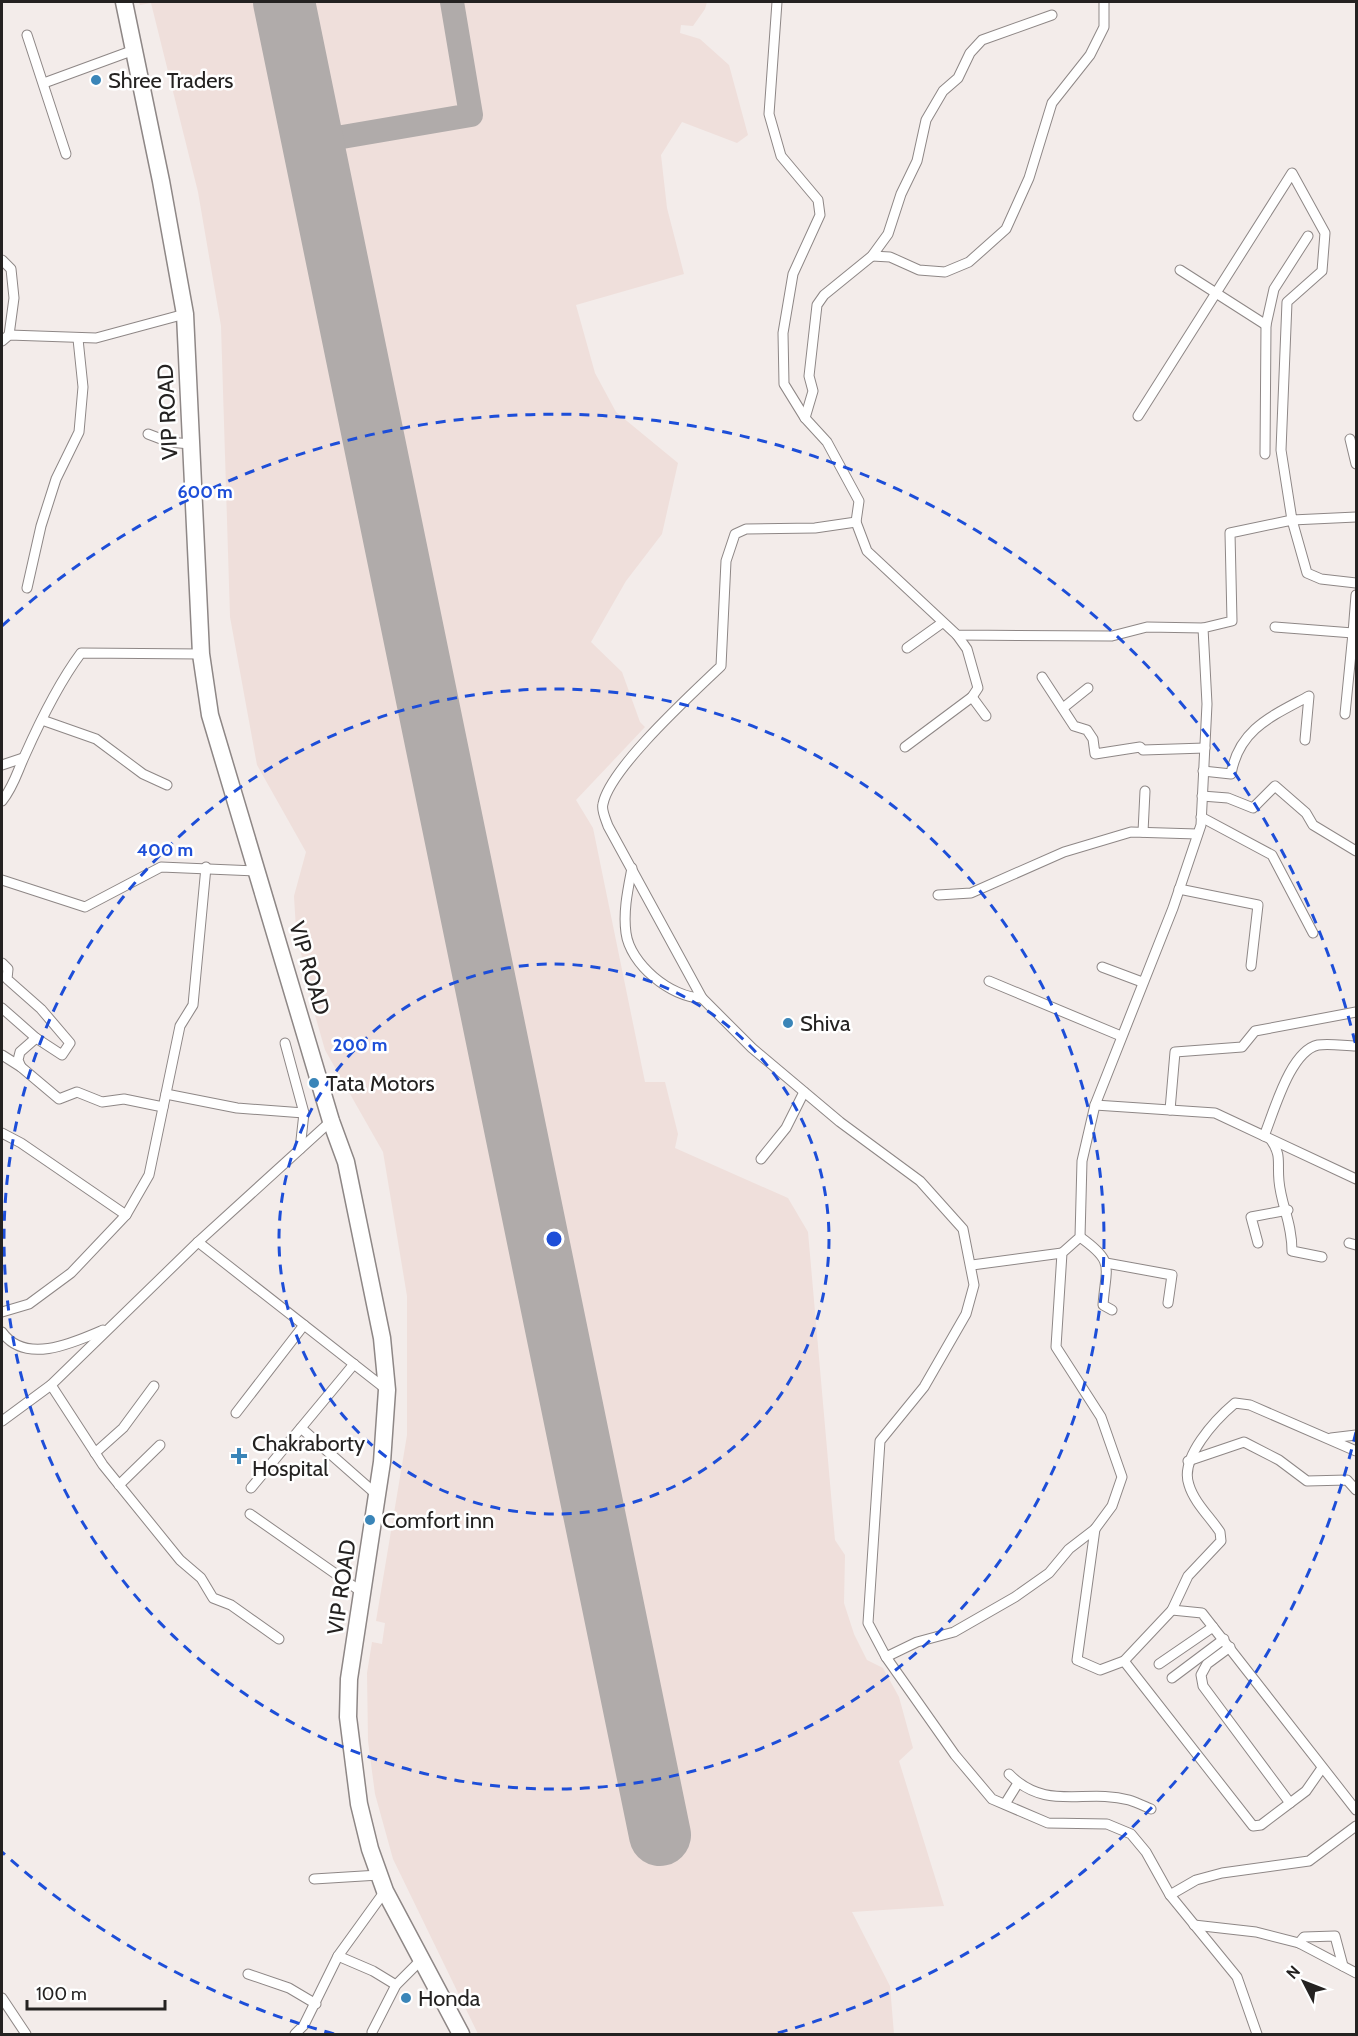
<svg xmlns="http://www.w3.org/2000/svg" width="1358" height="2036" font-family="Cabin,sans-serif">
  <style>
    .built { fill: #efdfdb }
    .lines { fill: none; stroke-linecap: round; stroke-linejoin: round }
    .taxiway { stroke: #b0abaa; stroke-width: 24 }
    .runway { stroke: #b0abaa; stroke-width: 62 }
    .street-casing { stroke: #8e8786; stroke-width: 11 }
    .highway-casing { stroke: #8e8786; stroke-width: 19 }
    .street { stroke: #fff; stroke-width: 9 }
    .highway { stroke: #fff; stroke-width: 16 }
    .ring { fill: none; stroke: #1d4ed8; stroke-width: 3; stroke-dasharray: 10 8 }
    .poi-dot { fill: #3a85b8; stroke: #fff; stroke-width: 2 }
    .labels { text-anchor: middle; stroke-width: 5; stroke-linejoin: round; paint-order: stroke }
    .poi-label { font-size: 22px; fill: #242221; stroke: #fff; text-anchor: start }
    .street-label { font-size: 22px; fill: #242221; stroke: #fff }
    .centre { fill: #1d4ed8; stroke: #fff; stroke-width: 3 }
    .ring-label { font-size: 18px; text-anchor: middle; font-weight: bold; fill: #1d4ed8; stroke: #fff; stroke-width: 5; stroke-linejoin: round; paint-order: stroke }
  </style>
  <rect width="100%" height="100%" fill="#f3ecea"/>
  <path class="built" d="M139,2h568l-2,7 -12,17 -12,-1 -1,8 20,6 29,26 19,70 -11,8 -55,-21 -21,33 6,53 17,66 -108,31 19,68 21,39 62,51 -16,71 -36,47 -35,61 31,30 18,50 5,5 -69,73 17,28 52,254h20l13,52 -3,14 113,50 20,34 24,274 3,34 10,15 -1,48 10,31 13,26 16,8 16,29 14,51 -14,13 45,145 -92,6 38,74 4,48h-416l-85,-175 -18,-65 -7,-53 -1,-68 5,-31 10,2 3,-21 -9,-2 31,-186v-139l-24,-144 -58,-102 -14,-49 -15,-72 -2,-33 12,-44 -49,-87 -27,-148 -9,-291 -23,-134 -47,-189 -11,2z"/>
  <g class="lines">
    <path class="taxiway" d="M313,142l158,-27 -19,-113"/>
    <path class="runway" d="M284,2l376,1833"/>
    <defs>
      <g id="street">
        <path d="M777,2l-8,112 12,42 37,44 2,15 -27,59 -10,59 1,51 21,34 22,24 32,59 -3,21 -41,6 -69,1 -11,5 -9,27 -5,105c-29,28 -111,102 -118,138 -2,6 3,16 5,22l94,172 50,50 88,74 80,59 43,48 11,56 -8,29 -42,73 -44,54 -12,182 18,34 69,98 37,44 56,24 59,1 24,10 15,18 24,43 67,82 20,57"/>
        <path d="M27,35l39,119"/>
        <path d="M44,83l90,-33"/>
        <path d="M872,256l18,1 29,13 26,2 24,-10 37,-33 23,-51 23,-75 38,-48 14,-28v-25"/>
        <path d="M2,260l9,9 3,29 -5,37"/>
        <path d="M1180,270l86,55"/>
        <path d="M2,341l7,-6 87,3 89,-24"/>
        <path d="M1138,416l154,-243 33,60 -3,38 -35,31 -6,148 11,70 64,-3"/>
        <path d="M805,418l8,-27 -4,-15 8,-71 7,-10 48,-39 16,-22 13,-40 16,-33 9,-41 17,-29 15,-13 12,-25 12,-13 70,-25"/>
        <path d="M148,434l21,8 21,2"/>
        <path d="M1350,439l6,25"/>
        <path d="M1265,454l1,-129 8,-36 34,-53"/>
        <path d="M856,522l11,29 90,84 155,1 35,-9 56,1"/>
        <path d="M27,588l14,-62 15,-47 23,-47 4,-45 -5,-48"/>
        <path d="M1275,627l78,6 3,-38"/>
        <path d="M907,648l35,-25"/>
        <path d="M1042,677l32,49 13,4 6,9 2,15 45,-7 3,3 62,-2"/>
        <path d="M972,697l14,19"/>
        <path d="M1063,708l25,-20"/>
        <path d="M1345,714l8,-81"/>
        <path d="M42,720l54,19 47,35 24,11"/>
        <path d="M905,747l67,-50 6,-9 -11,-39 -10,-14"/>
        <path d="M2,765l21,-7"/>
        <path d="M1203,771l28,3c8,-45 41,-58 78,-78l-4,44"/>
        <path d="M1202,796l26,2 25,10 22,-22 31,27 7,12 43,26"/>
        <path d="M2,801c12,-15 15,-29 23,-46 16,-36 33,-71 56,-102l120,1"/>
        <path d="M1201,817l71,38 41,78"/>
        <path d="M1143,832l2,-41"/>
        <path d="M632,868c-4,21 -9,43 -6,65 4,31 45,65 76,65"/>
        <path d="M2,880l83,27 76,-40 97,4"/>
        <path d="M1179,889l79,16 -7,61"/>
        <path d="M938,895l33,-2 93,-41 67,-20 66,2"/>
        <path d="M2,963l6,6 -1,10 34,30 29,34 -8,12 -26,-17 -34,-30"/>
        <path d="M1102,967l40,15"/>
        <path d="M989,981l132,55"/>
        <path d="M285,1043l19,70 -4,36"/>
        <path d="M2,1055l19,12 38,32 18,-7 25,10 22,-3 39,8"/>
        <path d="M21,1067l-3,-7 2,-8 16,-14"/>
        <path d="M166,1094l71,14 67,5"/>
        <path d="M1095,1105l120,8 141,66"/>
        <path d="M1170,1110l5,-58 67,-5 13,-16 101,-19"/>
        <path d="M2,1133l19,10 105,72"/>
        <path d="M1264,1136c10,-24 26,-85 54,-91 12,-2 27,1 38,1"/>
        <path d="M1271,1140c11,16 6,22 8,41 2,24 13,41 13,70l30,6"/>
        <path d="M761,1159l25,-31 18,-36"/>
        <path d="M1080,1237c35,25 26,28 23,68l9,5"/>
        <path d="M198,1242l189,148"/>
        <path d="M1258,1243l-7,-26 37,-7"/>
        <path d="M1349,1243l7,2"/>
        <path d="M1106,1263l66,12 -4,28"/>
        <path d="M972,1265l90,-12"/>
        <path d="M2,1312l27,-8 42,-31 55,-58 23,-40 31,-149 13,-21 13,-138"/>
        <path d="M2,1332c23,33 71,11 101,-2"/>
        <path d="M51,1385l52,80 77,95 21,18 12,20 18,7 48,34"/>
        <path d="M236,1413l68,-88"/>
        <path d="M2,1421l49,-36 147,-143 133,-121"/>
        <path d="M301,1428l76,67"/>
        <path d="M1331,1438l25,-3"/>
        <path d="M95,1453l28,-25 31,-42"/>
        <path d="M1188,1461l56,-19 35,18 28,21 40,-1 9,10"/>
        <path d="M119,1485l41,-40"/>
        <path d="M251,1488l103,-124"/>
        <path d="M250,1514l113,79"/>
        <path d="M1095,1529l-18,131 23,10 24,-9 48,-51 16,-34 33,-35 -1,-9c-10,-15 -26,-30 -31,-47 -10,-27 27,-66 46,-82l15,2 106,46"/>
        <path d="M1172,1610l30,3 154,197"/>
        <path d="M1230,1647l-23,17 -6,11 2,11 87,117"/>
        <path d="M886,1657l31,-15 37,-10 61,-35 34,-24 20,-24 26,-20 17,-23 10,-29 -21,-60 -45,-70 6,-94 18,-16 2,-76 13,-56 78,-197 28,-83 6,-121 -4,-76 29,-7 -2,-88 62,-13 15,53 14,6 35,4"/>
        <path d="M1124,1661l129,165 8,-1 45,-34 16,-23"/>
        <path d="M1159,1664l54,-37"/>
        <path d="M1172,1678l52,-39"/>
        <path d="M1009,1774c37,38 76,14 120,26 7,2 15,6 22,9"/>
        <path d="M1005,1804l13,-21"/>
        <path d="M314,1879l65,-4"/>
        <path d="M1170,1895l26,-15 26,-7 87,-12 47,-35"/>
        <path d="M1194,1925l62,7 43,11 57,30"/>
        <path d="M1299,1943l5,-6 31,-1 8,30"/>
        <path d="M338,1956l35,15 23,14"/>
        <path d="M248,1974l41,14 27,16"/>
        <path d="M2,1998l24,36"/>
        <path d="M372,2032l24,-47 26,-26"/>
        <path d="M295,2034l9,-9 34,-69 47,-65"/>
      </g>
      <path id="highway" d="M124,2l37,179 24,133 16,340 9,61 121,406 15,41 36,176 5,52 -5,72 -33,217 -1,38 11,87 11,45 15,42 76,143"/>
    </defs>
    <use href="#street" class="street-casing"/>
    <use href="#highway" class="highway-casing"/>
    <use href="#street" class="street"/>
    <use href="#highway" class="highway"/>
  </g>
  <g class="ring">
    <circle cx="554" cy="1239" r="275"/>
    <circle cx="554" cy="1239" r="550"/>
    <path d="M1356 1432A825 825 0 0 1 774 2034M334 2034A825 825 0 0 1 2 1852M2 626A825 825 0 0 1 1356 1046"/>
  </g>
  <g class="poi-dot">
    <circle cx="96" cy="80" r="6"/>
    <circle cx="788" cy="1023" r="6"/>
    <circle cx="314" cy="1083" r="6"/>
    <path d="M236 1447h6v6h6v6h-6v6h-6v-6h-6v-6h6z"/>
    <circle cx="370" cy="1520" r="6"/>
    <circle cx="406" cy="1998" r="6"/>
  </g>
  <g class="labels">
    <g class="poi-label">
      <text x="108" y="88">Shree Traders</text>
      <text x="800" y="1031">Shiva</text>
      <text x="326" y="1091">Tata Motors</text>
      <text x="252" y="1451">Chakraborty<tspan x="252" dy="25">Hospital</tspan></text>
      <text x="382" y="1528">Comfort inn</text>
      <text x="418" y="2006">Honda</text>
    </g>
    <g class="street-label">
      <text transform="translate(167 412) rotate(-93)" y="8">VIP ROAD</text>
      <text transform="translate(310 968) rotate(74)" y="8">VIP ROAD</text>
      <text transform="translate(341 1587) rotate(-82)" y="8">VIP ROAD</text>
    </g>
  </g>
  <circle cx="554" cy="1239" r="9" class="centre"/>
  <g class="ring-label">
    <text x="205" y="498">600 m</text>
    <text x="165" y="856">400 m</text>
    <text x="360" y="1051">200 m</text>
  </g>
  <rect width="1358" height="2036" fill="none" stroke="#242221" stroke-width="6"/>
  <g transform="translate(1304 1982) rotate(312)" stroke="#ffffff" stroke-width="4.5" paint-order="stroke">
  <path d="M0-4.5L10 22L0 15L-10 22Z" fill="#242221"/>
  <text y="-9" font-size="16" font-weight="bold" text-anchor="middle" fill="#242221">N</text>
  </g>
  <path d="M27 2000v9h138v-9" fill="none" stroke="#242221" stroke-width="3"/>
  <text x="36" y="2000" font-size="18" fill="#242221" stroke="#ffffff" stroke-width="4.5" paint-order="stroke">100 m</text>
</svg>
